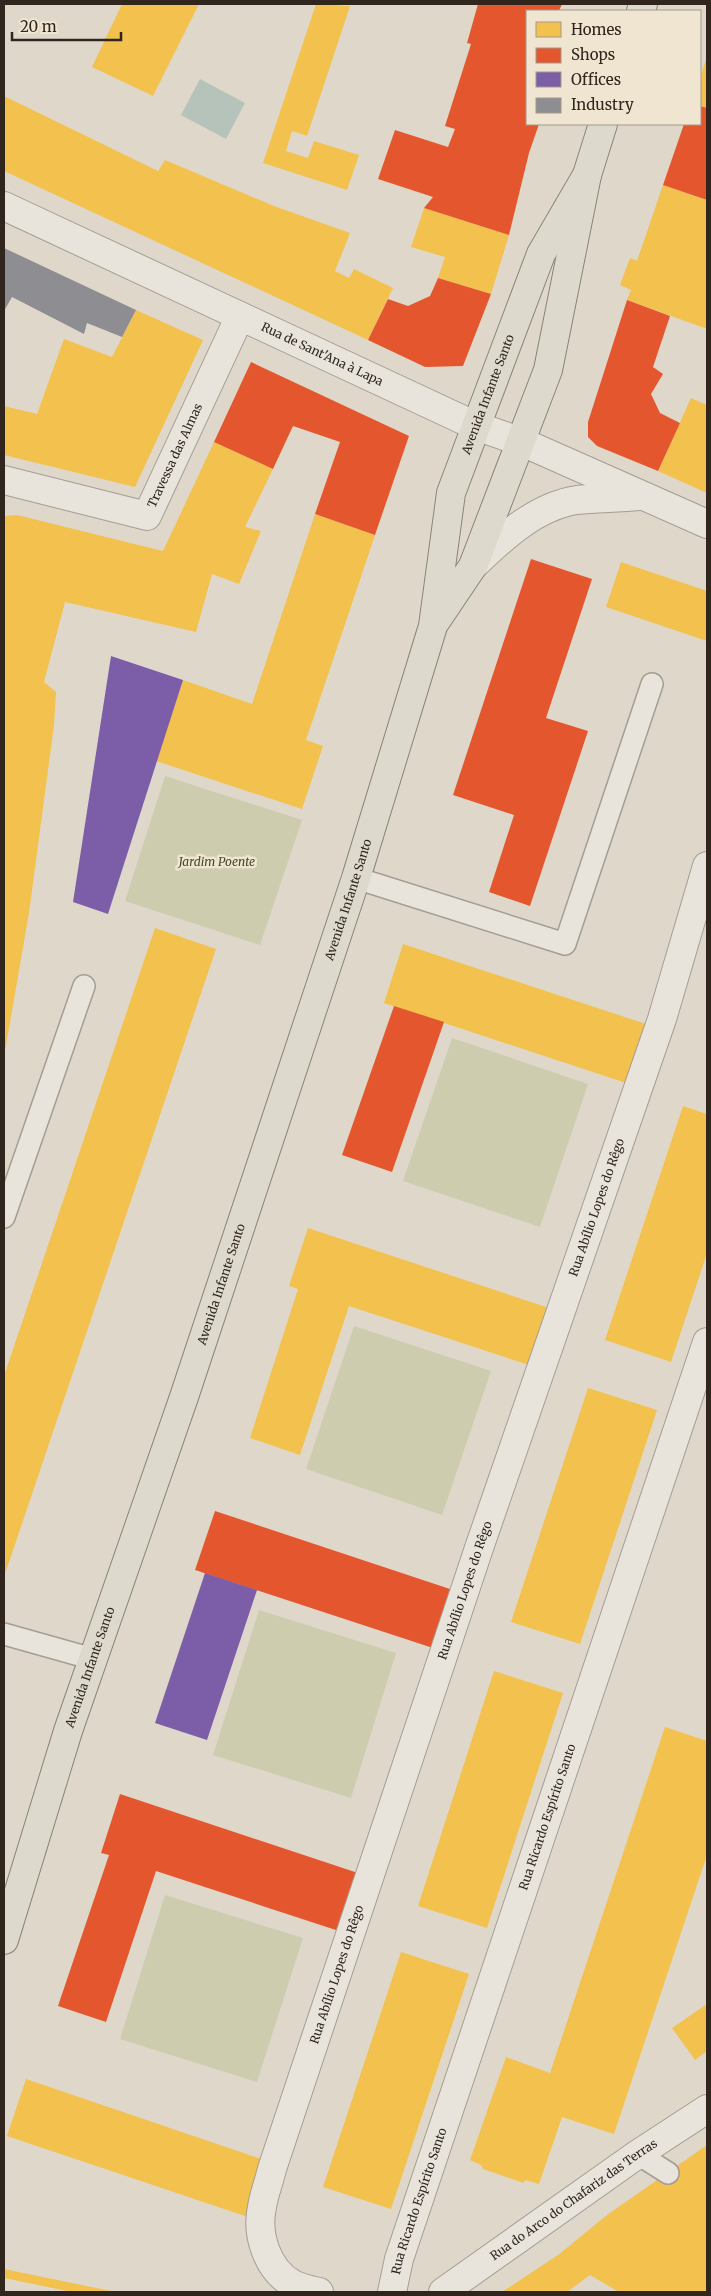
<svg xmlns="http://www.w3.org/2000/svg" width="711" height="2296" font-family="Merriweather,serif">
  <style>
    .green { fill: #ceccae }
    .water { fill: #b6c3ba }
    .homes { fill: #f2c14e }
    .shops { fill: #e4572e }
    .offices { fill: #7b5ea7 }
    .industry { fill: #8d8d92 }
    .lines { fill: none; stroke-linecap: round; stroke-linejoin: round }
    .lane-casing { stroke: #a49d94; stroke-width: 24 }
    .street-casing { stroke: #a49d94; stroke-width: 30 }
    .primary-casing { stroke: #8a837a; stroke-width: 30 }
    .lane { stroke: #e8e3db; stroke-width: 21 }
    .street { stroke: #e8e3db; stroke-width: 28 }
    .primary { stroke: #ded9cd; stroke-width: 28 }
    .labels { text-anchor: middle; stroke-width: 5; stroke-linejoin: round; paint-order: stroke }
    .street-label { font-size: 12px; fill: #30261e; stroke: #f0e5d1 }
    .park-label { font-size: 12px; font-style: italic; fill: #434a27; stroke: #f0e5d1 }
  </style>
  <rect width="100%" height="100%" fill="#dfd8ca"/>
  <g class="green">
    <path d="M165,776l137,44 -42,125 -135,-44z"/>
    <path d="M452,1038l136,46 -48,143 -137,-46z"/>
    <path d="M354,1326l137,45 -49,144 -136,-46z"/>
    <path d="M259,1610l137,43 -45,145 -138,-43z"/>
    <path d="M165,1895l138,43 -46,144 -137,-43z"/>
  </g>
  <path class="water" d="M200,79l45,24 -19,36 -45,-24z"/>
  <g class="homes">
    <path d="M122,4h77l-46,92 -61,-29z"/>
    <path d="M316,4l34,2 -43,130 -15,-5 -6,20 22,7 6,-17 45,14 -12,35 -84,-27z"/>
    <path d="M707,56v52l-7,-2v-28z"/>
    <path d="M4,96l154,75 7,-11 109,46 76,27 -15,38 14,7 5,-9 39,19 -25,52 -364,-169z"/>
    <path d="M663,185l44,15v129l-80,-29 4,-10 -11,-5 10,-27 7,3z"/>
    <path d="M424,208l85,27 -18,59 -53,-16 7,-21 -34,-10z"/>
    <path d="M136,310l67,30 -68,147 -131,-32v-49l33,8 27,-75 48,18z"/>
    <path d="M691,398l16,7v88l-49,-22z"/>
    <path d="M214,442l59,27 -28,58 16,4 -22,53 -27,-10 -16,58 -131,-30 -21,80 12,10 -2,33 -25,188 -25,144v-541l13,-1 146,36z"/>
    <path d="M315,514l60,21 -69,205 17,6 -21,63 -146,-48 27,-81 69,24z"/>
    <path d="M621,562l86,29v50l-101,-34z"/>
    <path d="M155,928l61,21 -212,628v-201z"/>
    <path d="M403,944l243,80 -20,59 -242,-80z"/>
    <path d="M683,1106l24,8v139l-36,109 -66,-22z"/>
    <path d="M308,1228l244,81 -20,57 -183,-60 -49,149 -50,-17 48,-149 -9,-3z"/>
    <path d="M588,1388l69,22 -77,234 -69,-22z"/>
    <path d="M494,1671l69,22 -76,235 -69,-22z"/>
    <path d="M665,1727l42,14v114l-93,279 -52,-17 -23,67 -14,-4 -1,3 -41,-14 -2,-4 -11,-5 36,-103 44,16z"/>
    <path d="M401,1952l68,22 -78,235 -68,-22z"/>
    <path d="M707,2004v47l-12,9 -23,-32z"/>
    <path d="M26,2079l244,83 -19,56 -244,-82z"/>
    <path d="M707,2145v147h-88l-29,-17 -23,17h-65l56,-37 49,-40z"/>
    <path d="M4,2269l107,22v1h-39l-68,-14z"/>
  </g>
  <g class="shops">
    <path d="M478,4h84l-3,7h-32v113h12l-10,29 -20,82 -85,-27 9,-11 -55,-18 17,-49 53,17 7,-18 -10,-3 26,-82 -4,-1z"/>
    <path d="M700,106l7,2v92l-44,-15 21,-61h16z"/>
    <path d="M438,278l53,16 -28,72 -38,1 -57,-27 20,-41 20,7 22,-10z"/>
    <path d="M627,300l43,16 -17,51 10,7 -12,20 9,19 20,10 -22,48 -61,-25 -9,-9v-15z"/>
    <path d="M251,362l158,74 -34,99 -60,-21 25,-72 -47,-16 -20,43 -59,-27z"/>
    <path d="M531,559l61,20 -46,139 42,13 -58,175 -41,-14 25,-77 -61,-20z"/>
    <path d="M394,1006l50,16 -52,150 -50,-17z"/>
    <path d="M215,1511l244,81 -20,58 -244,-80z"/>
    <path d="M120,1794l244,81 -19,58 -189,-62 -50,151 -48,-16 51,-151 -8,-2z"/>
  </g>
  <g class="offices">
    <path d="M111,656l72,24 -75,234 -35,-12z"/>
    <path d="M205,1573l52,17 -50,150 -52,-17z"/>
  </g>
  <path class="industry" d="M4,248l132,62 -14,27 -35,-14 -3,11 -72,-37 -8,14z"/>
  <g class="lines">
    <defs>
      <g id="lane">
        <path d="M356,878l209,66 87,-260"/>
        <path d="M4,1217l80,-231"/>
        <path d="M4,1634l89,25"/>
        <path d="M638,2154l30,19"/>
      </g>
      <g id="street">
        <path id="s1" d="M4,206l472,220 46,16 185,82"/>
        <path id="s2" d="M4,480l143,36 93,-200"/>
        <path d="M473,566c29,-28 63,-60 104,-66 20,-2 41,-2 62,-4"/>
        <path id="s3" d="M319,2292c-9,-2 -19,-4 -26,-8 -26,-14 -37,-50 -31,-77 2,-13 7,-25 10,-38l207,-621 183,-529 45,-153"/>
        <path id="s4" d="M392,2292l7,-33 308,-917"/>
        <path id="s5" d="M443,2292l195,-138 69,-45"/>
      </g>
      <g id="primary">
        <path d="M641,11l2,-7"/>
        <path d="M436,621l37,-55 75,-196 39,-195 16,-51"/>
        <path id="s6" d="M4,1940l64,-209 116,-334 172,-519 77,-252 18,-133 90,-239 46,-79"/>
      </g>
    </defs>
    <use href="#lane" class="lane-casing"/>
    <use href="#street" class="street-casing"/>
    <use href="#primary" class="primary-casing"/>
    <use href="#lane" class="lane"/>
    <use href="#street" class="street"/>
    <use href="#primary" class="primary"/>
  </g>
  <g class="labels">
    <g class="street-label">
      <text dy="4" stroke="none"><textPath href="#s1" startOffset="351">Rua de Sant'Ana à Lapa</textPath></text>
      <text dy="4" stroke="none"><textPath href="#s6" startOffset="1622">Avenida Infante Santo</textPath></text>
      <text dy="4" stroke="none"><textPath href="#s2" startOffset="214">Travessa das Almas</textPath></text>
      <text dy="4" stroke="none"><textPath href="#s6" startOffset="1096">Avenida Infante Santo</textPath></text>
      <text dy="4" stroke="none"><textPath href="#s3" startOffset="1170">Rua Abílio Lopes do Rêgo</textPath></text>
      <text dy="4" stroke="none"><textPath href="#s6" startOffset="691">Avenida Infante Santo</textPath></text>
      <text dy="4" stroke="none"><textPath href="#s3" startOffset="765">Rua Abílio Lopes do Rêgo</textPath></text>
      <text dy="4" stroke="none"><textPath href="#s6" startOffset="286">Avenida Infante Santo</textPath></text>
      <text dy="4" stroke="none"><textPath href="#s4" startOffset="500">Rua Ricardo Espírito Santo</textPath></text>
      <text dy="4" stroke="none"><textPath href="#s3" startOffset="360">Rua Abílio Lopes do Rêgo</textPath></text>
      <text dy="4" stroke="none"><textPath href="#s5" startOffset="160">Rua do Arco do Chafariz das Terras</textPath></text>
      <text dy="4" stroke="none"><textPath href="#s4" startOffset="95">Rua Ricardo Espírito Santo</textPath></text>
    </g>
    <g class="park-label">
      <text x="217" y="866">Jardim Poente</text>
    </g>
  </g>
  <rect width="711" height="2296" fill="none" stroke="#30261e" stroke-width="10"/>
  <rect x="526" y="10" width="175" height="115" fill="#f0e5d1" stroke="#a39989"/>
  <rect x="536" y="22" width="25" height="15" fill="#f2c14e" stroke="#a39989"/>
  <text x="571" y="35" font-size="15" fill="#30261e">Homes</text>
  <rect x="536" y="48" width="25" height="15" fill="#e4572e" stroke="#a39989"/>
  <text x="571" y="60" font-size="15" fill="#30261e">Shops</text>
  <rect x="536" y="72" width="25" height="15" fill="#7b5ea7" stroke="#a39989"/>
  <text x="571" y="85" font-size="15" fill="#30261e">Offices</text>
  <rect x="536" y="98" width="25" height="15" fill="#8d8d92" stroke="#a39989"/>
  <text x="571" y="110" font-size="15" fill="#30261e">Industry</text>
  <path d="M12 32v8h109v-8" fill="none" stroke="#30261e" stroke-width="2.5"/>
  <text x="20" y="32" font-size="15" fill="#30261e" stroke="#f0e5d1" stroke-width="4" paint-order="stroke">20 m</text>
</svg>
